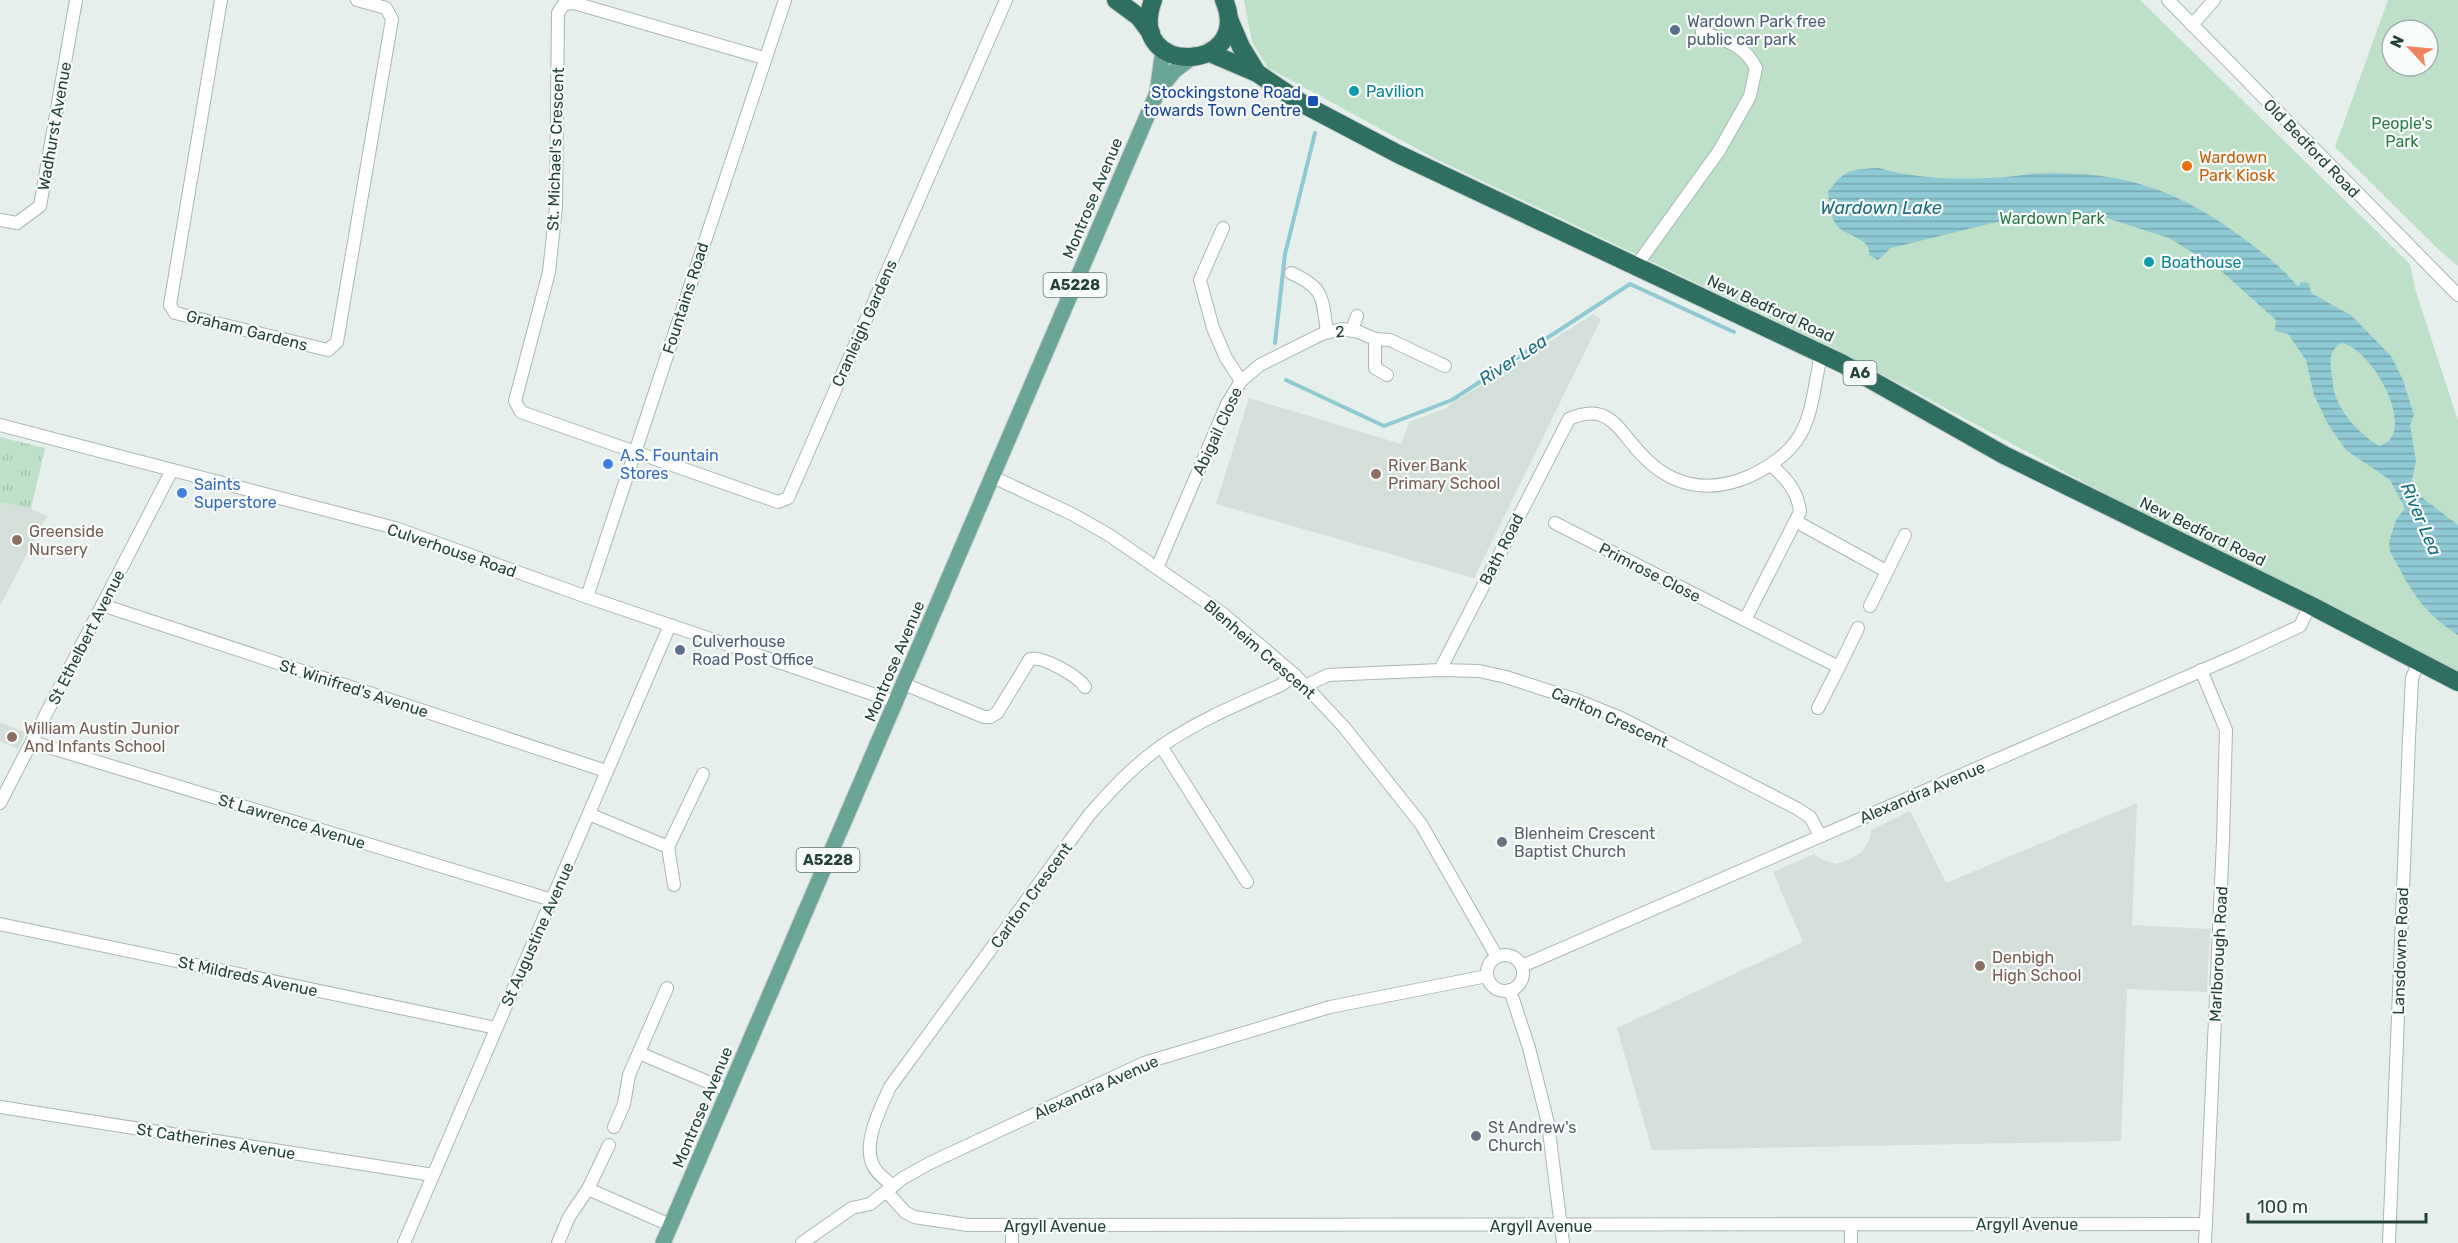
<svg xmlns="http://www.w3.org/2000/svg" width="2458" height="1243" font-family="Rubik,sans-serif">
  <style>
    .built { fill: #d4dfda }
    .grass { fill: url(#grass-tufts) }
    .green { fill: #bfe0c8; fill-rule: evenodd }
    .water { fill: url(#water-rules); fill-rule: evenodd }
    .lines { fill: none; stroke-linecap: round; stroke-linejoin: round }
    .stream { stroke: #8ec9d4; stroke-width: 4 }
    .minor-casing { stroke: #a8b8b2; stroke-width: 14 }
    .major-casing { stroke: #c2cac8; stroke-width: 17 }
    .highway-casing { stroke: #c2cac8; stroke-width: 20 }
    .minor { stroke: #fff; stroke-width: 12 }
    .major { stroke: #6aa596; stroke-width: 15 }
    .highway { stroke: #2f6f62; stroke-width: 18 }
    .service-dot { fill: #5c6f8a; stroke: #f7fbf9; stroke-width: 2 }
    .culture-dot { fill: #0f9aa8; stroke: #f7fbf9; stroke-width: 2 }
    .transit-dot { fill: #1a4fb4; stroke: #f7fbf9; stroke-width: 2 }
    .food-dot { fill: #e8710a; stroke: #f7fbf9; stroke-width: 2 }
    .shop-dot { fill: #3f7fe0; stroke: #f7fbf9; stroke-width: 2 }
    .education-dot { fill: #8d6e63; stroke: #f7fbf9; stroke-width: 2 }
    .worship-dot { fill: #6b7280; stroke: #f7fbf9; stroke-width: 2 }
    .labels { text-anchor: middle; stroke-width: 4.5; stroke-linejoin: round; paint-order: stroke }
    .shield { fill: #f7fbf9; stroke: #637a73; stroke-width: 1.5 }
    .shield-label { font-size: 15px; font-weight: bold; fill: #24423a }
    .service-label { font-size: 16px; fill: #4e5e75; stroke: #f7fbf9; text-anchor: start }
    .culture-label { font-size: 16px; fill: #0d838f; stroke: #f7fbf9; text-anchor: start }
    .transit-label { font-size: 16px; fill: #164399; stroke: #f7fbf9; text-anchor: end }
    .park-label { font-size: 16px; fill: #2d7a4b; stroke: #f7fbf9 }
    .street-label { font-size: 16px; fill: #24423a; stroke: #f7fbf9 }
    .food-label { font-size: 16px; fill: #c56008; stroke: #f7fbf9; text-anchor: start }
    .shop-label { font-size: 16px; fill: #366cbe; stroke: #f7fbf9; text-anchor: start }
    .education-label { font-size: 16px; fill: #785e54; stroke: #f7fbf9; text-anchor: start }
    .worship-label { font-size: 16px; fill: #5b616d; stroke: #f7fbf9; text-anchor: start }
    .water-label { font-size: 18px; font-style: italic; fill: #1c6f80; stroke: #f7fbf9 }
  </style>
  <defs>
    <pattern id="grass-tufts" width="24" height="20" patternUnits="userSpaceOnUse" patternTransform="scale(1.5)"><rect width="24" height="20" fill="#bfe0c8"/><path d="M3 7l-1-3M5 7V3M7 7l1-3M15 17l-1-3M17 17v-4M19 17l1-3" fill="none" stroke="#a4c1ad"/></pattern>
    <pattern id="water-rules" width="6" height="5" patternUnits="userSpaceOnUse" patternTransform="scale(1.5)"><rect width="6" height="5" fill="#8ec9d4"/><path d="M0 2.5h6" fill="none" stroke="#74a5ad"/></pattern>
  </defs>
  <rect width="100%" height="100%" fill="#e6efeb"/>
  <g class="built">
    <path d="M1593,314l8,5 -127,259 -258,-74 33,-106 152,46 8,-22 35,-13z"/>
    <path d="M0,502l31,7 16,7 -47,90z"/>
    <path d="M0,722l26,11 -8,16 -18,-8z"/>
    <path d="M2137,803l-5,122 78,4 -3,63 -80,-3 -6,152 -469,9 -35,-122 186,-86 -30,-70 41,-18 9,6 14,4 13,-5 12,-7 7,-11 2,-11 39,-19 36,72z"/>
  </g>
  <path class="grass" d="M0,437l45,11 -14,61 -31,-7z"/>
  <g class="green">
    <path d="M1244,0h896l270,264 6,28 42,129v250l-188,-89 -433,-232 -401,-191 -168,-91 -16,-26z"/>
    <path d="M2388,0h70v266l-20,-17 -103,-102zM2392,30h36v36h-36z"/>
  </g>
  <path class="water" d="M1879,168c34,10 73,12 109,10 20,0 40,-5 59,-5 80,-1 133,18 196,65 20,15 39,29 55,49l3,-5 8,1 2,10 41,23 39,40 12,24 11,35 -4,10 6,36 -4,19 4,13 42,32v110c-37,-24 -48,-46 -68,-84l-1,-9 7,-22 9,-12 -15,-28 -44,-30 -17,-24 -15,-31 -8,-35 -18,-26 -13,-3 1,-11 -57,-51 -50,-31 -72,-23 -53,-1 -27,3 -126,31 -13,12 -9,-5c3,-15 -20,-19 -30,-27 -9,-9 -10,-25 -11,-36 18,-24 22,-22 51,-24zM2341,343c32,5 79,92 38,103 -19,-12 -39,-32 -45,-55 -1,-4 -1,-10 -2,-14 -2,-15 -4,-25 9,-34z"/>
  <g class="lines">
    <g class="stream">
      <path d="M1275,343l10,-89 30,-121"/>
      <path d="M1286,380l98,46 68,-26 178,-116 104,48"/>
    </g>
    <defs>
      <g id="minor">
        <path d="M221,0l-51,305 5,8 153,37 9,-8 55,-323 -6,-11 -29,-8"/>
        <path d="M2168,0l290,295"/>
        <path d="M2192,25l22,-25"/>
        <path d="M764,58l-190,-55 -10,1 -6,9 -2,194 -7,65 -34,129 6,11 257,90 10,-4 218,-498"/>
        <path d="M0,220l17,3 23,-17 36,-206"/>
        <path d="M1636,266l83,-115 31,-55 6,-28c-12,-24 -30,-27 -54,-36"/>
        <path d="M1291,273c34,15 31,25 36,59"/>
        <path d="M1352,330l5,-14"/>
        <path d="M1375,339v29l12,7"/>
        <path d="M1241,381l19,-16 62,-31 20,-5 17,3 16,7 15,1 55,26"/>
        <path d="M0,425l395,103 192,69 309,105"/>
        <path d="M993,477l79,37 37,21 113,78 73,62 49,52 77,97 76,133"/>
        <path d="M1797,522l89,49"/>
        <path d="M1555,523l190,97 55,-108c-2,-20 -13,-33 -28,-46"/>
        <path d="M1157,568l70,-164 14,-23 -15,-23 -13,-30 -13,-48 23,-52"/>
        <path d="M587,597l198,-597"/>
        <path d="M102,605l504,166"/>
        <path d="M1870,606l35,-71"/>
        <path d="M1745,620l94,47 -21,41"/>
        <path d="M1839,667l19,-39"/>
        <path d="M1440,670l129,-251c42,-19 50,14 76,39 30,30 66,35 105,18 62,-29 59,-62 71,-122"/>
        <path d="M2201,670l25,60 -3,110 -18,403"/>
        <path d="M904,684l80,33h6l7,-4 33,-54c13,-3 48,17 55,28"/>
        <path d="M1305,686l23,-11 112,-5 39,1 27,6 68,22 47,19 177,91 12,8 10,18"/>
        <path d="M32,742l520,158"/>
        <path d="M1161,746l86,136"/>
        <path d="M0,803l172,-333"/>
        <path d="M589,814l79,33 35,-73"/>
        <path d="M668,847l6,38"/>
        <path d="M0,924l496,104"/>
        <circle cx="1505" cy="973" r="18"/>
        <path d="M1522,966l720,-313 58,-27 10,-21"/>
        <path d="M1510,990l19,58 19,75 15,120"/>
        <path d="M639,1053l90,38"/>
        <path d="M0,1107l433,68"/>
        <path d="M614,1127l10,-23 5,-29 38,-87"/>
        <path d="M609,1145l-21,44 82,36"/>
        <path d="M893,1186c-7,-6 -17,-13 -20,-21 -11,-22 8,-58 17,-78l199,-272c23,-26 46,-51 74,-70 36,-25 78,-42 118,-60l14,-10"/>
        <path d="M887,1192l18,20 9,5 54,8 1238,-1"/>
        <path d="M1851,1225v18"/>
        <path d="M404,1243l266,-618"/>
        <path d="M558,1243l11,-26 19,-28"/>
        <path d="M802,1243l50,-35 18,-4 33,-26 27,-15 214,-100 186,-56 157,-31"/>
        <path d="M1012,1243v-17"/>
        <path d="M2389,1243l20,-504 3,-61 7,-17"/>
      </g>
      <g id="major">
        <path d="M1159,90l15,-19 16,-12"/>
        <path d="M663,1243l494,-1150 6,-43"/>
      </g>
      <g id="highway">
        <path d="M1116,0l23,17 12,16"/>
        <path d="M1153,0c-29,79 102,73 71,0"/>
        <path d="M1229,19l12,28 16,26"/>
        <path d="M1210,53l47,20 46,31 95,50 445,210 161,91 306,150 148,77"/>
      </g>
    </defs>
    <use href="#minor" class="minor-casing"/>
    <use href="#major" class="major-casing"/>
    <use href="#highway" class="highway-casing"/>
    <use href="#minor" class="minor"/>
    <use href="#major" class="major"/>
    <use href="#highway" class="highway"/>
  </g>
  <g class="service-dot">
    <circle cx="1675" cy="30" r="6"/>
    <circle cx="680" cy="650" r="6"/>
  </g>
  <g class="culture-dot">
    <circle cx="1354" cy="91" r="6"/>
    <circle cx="2149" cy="262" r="6"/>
  </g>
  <rect class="transit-dot" x="1307" y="95" width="12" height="12" rx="3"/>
  <circle class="food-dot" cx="2187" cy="166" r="6"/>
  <g class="shop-dot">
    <circle cx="608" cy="464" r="6"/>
    <circle cx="182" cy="493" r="6"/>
  </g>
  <g class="education-dot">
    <circle cx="1376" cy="474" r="6"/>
    <circle cx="17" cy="540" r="6"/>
    <circle cx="12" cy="737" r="6"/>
    <circle cx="1980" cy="966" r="6"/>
  </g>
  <g class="worship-dot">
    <circle cx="1502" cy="842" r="6"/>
    <circle cx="1476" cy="1136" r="6"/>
  </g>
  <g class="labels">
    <g class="shield">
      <rect x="1043.5" y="273" width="63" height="24" rx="4.5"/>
      <rect x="1843.5" y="361" width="33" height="24" rx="4.5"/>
      <rect x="796.5" y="848" width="63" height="24" rx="4.5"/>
    </g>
    <g class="shield-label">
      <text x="1075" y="290">A5228</text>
      <text x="1860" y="378">A6</text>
      <text x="828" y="865">A5228</text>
    </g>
    <g class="service-label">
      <text x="1687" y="27">Wardown Park free<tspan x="1687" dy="18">public car park</tspan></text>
      <text x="692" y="647">Culverhouse<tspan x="692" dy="18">Road Post Office</tspan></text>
    </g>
    <g class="culture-label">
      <text x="1366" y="97">Pavilion</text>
      <text x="2161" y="268">Boathouse</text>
    </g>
    <g class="transit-label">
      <text x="1301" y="98">Stockingstone Road<tspan x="1301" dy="18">towards Town Centre</tspan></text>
    </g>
    <g class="park-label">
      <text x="2402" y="129">People's<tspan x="2402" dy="18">Park</tspan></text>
      <text x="2052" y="224">Wardown Park</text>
    </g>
    <g class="street-label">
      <text transform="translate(54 126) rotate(-80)" y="6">Wadhurst Avenue</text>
      <text transform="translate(2312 148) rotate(46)" y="6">Old Bedford Road</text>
      <text transform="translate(555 149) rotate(-88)" y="6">St. Michael's Crescent</text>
      <text transform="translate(1092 198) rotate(-67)" y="6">Montrose Avenue</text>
      <text transform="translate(685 298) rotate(-72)" y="6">Fountains Road</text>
      <text transform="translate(1771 308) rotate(25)" y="6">New Bedford Road</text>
      <text transform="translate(864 323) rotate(-66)" y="6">Cranleigh Gardens</text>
      <text transform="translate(247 330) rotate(14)" y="6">Graham Gardens</text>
      <text transform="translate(1340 331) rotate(-5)" y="6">2</text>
      <text transform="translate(1217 431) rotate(-65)" y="6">Abigail Close</text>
      <text transform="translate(2203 531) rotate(26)" y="6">New Bedford Road</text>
      <text transform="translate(1501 549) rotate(-63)" y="6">Bath Road</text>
      <text transform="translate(452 550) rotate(19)" y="6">Culverhouse Road</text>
      <text transform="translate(1650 572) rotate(27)" y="6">Primrose Close</text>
      <text transform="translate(86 637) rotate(-63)" y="6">St Ethelbert Avenue</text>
      <text transform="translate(1260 649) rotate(41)" y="6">Blenheim Crescent</text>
      <text transform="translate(894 661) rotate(-67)" y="6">Montrose Avenue</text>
      <text transform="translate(354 688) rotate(18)" y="6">St. Winifred's Avenue</text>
      <text transform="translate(1610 717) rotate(24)" y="6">Carlton Crescent</text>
      <text transform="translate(1922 792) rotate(-23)" y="6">Alexandra Avenue</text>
      <text transform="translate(292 821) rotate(17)" y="6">St Lawrence Avenue</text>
      <text transform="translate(1031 895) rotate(-54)" y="6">Carlton Crescent</text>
      <text transform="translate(537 934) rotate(-66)" y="6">St Augustine Avenue</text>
      <text transform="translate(2400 951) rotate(-88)" y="6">Lansdowne Road</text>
      <text transform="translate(2218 954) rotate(-87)" y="6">Marlborough Road</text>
      <text transform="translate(248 976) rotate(12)" y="6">St Mildreds Avenue</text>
      <text transform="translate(1096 1087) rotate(-24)" y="6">Alexandra Avenue</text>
      <text transform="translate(702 1107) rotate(-67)" y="6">Montrose Avenue</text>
      <text transform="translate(216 1141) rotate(9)" y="6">St Catherines Avenue</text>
      <text x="2027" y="1230">Argyll Avenue</text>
      <text x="1055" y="1232">Argyll Avenue</text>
      <text x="1541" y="1232">Argyll Avenue</text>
    </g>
    <g class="food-label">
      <text x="2199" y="163">Wardown<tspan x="2199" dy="18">Park Kiosk</tspan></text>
    </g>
    <g class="shop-label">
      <text x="620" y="461">A.S. Fountain<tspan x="620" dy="18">Stores</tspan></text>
      <text x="194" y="490">Saints<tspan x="194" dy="18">Superstore</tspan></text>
    </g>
    <g class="education-label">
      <text x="1388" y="471">River Bank<tspan x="1388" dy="18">Primary School</tspan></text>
      <text x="29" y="537">Greenside<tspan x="29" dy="18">Nursery</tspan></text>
      <text x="24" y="734">William Austin Junior<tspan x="24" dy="18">And Infants School</tspan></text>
      <text x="1992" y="963">Denbigh<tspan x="1992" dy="18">High School</tspan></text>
    </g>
    <g class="worship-label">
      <text x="1514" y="839">Blenheim Crescent<tspan x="1514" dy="18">Baptist Church</tspan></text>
      <text x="1488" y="1133">St Andrew's<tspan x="1488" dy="18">Church</tspan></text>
    </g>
    <g class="water-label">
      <text x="1881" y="214">Wardown Lake</text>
      <text transform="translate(1513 360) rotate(-33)" y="6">River Lea</text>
      <text transform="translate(2421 519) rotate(67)" y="6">River Lea</text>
    </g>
  </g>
  <g transform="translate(2410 48) rotate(296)"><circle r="28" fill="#f7fbf9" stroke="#a3b1ad" stroke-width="1.5"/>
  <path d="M0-4.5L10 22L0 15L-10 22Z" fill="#f4845f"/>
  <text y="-9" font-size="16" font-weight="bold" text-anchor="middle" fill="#24423a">N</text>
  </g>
  <path d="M2248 1213v9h178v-9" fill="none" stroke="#24423a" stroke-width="3"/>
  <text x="2257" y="1213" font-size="18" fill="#24423a" stroke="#f7fbf9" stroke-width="4.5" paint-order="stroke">100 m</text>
</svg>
